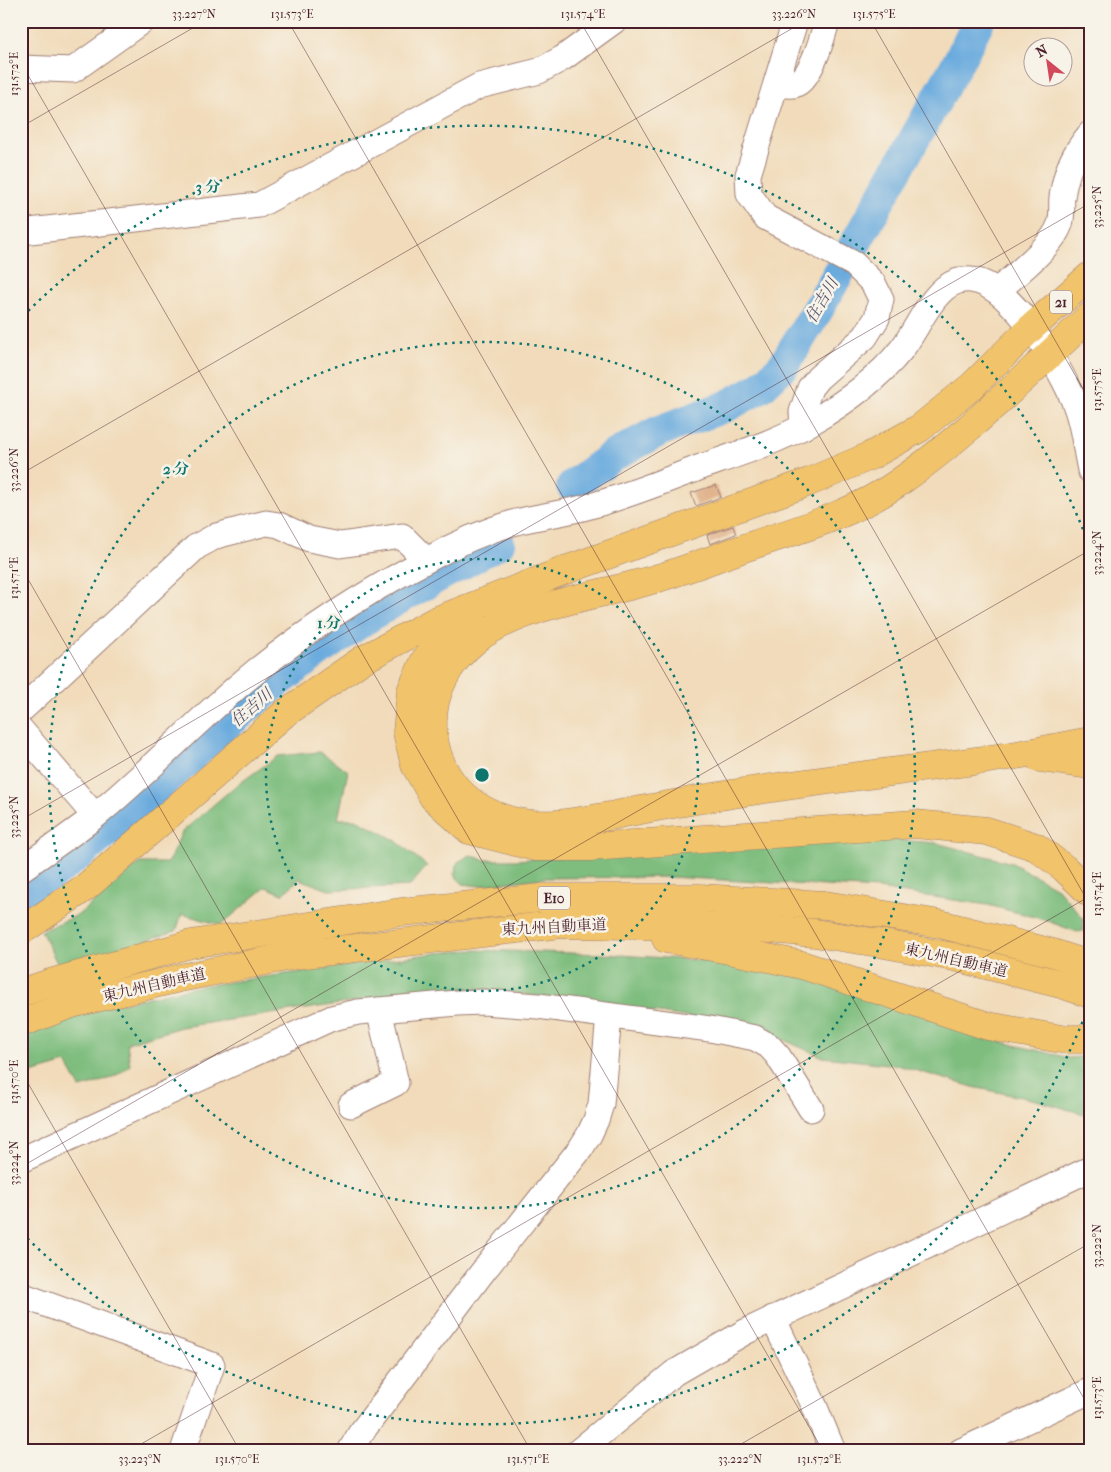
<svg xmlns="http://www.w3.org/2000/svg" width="1111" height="1472" font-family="'IM FELL French Canon','Noto Serif JP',serif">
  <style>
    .forest { fill: #7ebd7e; stroke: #646e54 }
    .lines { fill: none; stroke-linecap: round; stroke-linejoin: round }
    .river { stroke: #6aabde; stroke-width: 32 }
    .building { fill: #dfad84 }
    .minor-casing { stroke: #9e7d72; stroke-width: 27 }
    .major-casing { stroke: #9e7d72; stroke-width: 29 }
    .highway-casing { stroke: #9e7d72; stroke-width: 29 }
    .minor { stroke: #fff; stroke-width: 25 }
    .major { stroke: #f1c36a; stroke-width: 28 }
    .highway { stroke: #f1c36a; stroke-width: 28 }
    .ticks { fill: none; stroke: #4a1f2b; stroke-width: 1; stroke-opacity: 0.45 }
    .ring { fill: none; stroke: #0f766e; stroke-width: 2.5; stroke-dasharray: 2.5 5 }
    .labels { text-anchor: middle; stroke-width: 5; stroke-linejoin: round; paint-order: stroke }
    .shield { fill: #f7f3e8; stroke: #7e5f64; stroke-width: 1 }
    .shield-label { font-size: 14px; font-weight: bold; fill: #4a1f2b }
    .street-label { font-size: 15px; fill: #4a1f2b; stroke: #f7f3e8 }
    .water-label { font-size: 16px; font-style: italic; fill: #55506a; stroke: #f7f3e8 }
    .centre { fill: #0f766e; stroke: #f7f3e8; stroke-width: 2.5 }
    .ring-label { font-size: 15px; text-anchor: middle; font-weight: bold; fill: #0f766e; stroke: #f7f3e8; stroke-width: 5; stroke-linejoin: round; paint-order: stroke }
    .neatline { fill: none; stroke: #4a1f2b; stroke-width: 2 }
    .ticks-label { font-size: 12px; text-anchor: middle; fill: #4a1f2b }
  </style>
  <rect width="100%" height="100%" fill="#f7f3e8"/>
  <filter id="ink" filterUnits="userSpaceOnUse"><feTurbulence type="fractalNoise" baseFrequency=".02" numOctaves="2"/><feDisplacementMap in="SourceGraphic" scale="10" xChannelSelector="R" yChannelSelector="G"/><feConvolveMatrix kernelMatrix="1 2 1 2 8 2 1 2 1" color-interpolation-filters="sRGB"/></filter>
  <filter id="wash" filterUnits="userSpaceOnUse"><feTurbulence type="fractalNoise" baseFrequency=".0096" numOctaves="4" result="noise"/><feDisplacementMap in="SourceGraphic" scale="20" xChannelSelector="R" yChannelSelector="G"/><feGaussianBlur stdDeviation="1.12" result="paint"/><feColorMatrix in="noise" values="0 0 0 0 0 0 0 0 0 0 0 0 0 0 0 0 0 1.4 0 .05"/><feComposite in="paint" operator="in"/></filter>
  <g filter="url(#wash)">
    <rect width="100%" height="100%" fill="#f1dbba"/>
    <g class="forest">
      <path d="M320,752l28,19 -10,48h18l39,21 32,26 -17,20 -81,4 -30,-11 -16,15 -17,-7 -45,38 -39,-11 -6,17 -102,32 -16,2 -17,-34 37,-16 62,-52h28l14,-31 51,-44 45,-32z"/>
      <path d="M859,837l77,6 76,20 45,25 27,31 -1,12 -6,1 -35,-13 -54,-14 -109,-16 -209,-12 -125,1 -67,8 -15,-2 -9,-9 4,-13 12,-7 14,5h32z"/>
      <path d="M473,950l130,4 172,11 227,77 67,16 21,-2v60l-54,-16 -63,-13 -76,-22 -74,-8 -67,-29 -135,-21 -146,-19 -94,10 -200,29 -54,16 3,22c-13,13 -32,18 -50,23l-14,-25 -45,13v-44l45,-17 134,-29 236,-33z"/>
    </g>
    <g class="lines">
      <g class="river">
        <path d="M572,486l39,-29 48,-26 68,-25 34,-19 22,-21 37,-60 139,-246 20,-39"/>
        <path d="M21,895c99,-61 174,-150 266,-220 26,-20 53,-39 80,-57 43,-27 88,-50 132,-75"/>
      </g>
    </g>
    <g id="blocks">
      <g class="building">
        <path d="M716,485l5,12 -25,9 -5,-13z"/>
        <path d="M733,526l3,8 -26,10 -3,-9z"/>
      </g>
    </g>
  </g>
  <g filter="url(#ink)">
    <use href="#blocks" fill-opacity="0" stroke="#9e7d72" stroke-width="1"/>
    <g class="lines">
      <defs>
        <g id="minor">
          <path d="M795,21l-47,154 1,19 16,23 89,47 19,19 8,16 -4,19 -12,19 -47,41 -8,10 -8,24 1,15"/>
          <path d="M21,68l52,2 69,-49"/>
          <path d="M777,84c5,0 11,2 16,1 17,-2 30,-49 34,-64"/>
          <path d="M21,232l238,-27 220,-119 60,-15 24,-13 51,-37"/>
          <path d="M997,291c18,-16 56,-45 63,-67 3,-9 1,-19 2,-27 4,-26 11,-43 28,-63"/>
          <path d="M21,710l175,-163 20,-11 50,-13 13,2 30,14 31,6 62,-9 24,24"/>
          <path d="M21,730l74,86"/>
          <path d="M21,869c25,-17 50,-34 73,-52 52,-42 98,-92 149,-135 56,-47 119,-88 184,-122 28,-16 58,-29 89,-38 24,-6 50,-9 74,-16 38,-10 74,-25 111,-39 37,-13 75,-25 109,-44 33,-19 67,-43 91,-73 15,-19 25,-46 44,-62 8,-6 17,-9 26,-8 42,3 98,99 108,136 5,17 7,36 11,54"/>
          <path d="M351,1105l45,-22 -17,-73"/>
          <path d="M21,1160l311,-142 26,-6 99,-9 26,-1 55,4 172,23 45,9 14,8 9,10 33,53"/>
          <path d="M21,1295l191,70 -29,86"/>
          <path d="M773,1318l41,87 19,46"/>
          <path d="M350,1451l10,-17 121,-160 100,-126 8,-13 7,-15 5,-16 8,-88"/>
          <path d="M579,1451l95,-78 71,-41 345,-163"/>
          <path d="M961,1451l129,-60"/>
        </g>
        <g id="major">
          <path d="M1031,328l59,-52"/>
          <path d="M1050,354l40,-38"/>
        </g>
        <g id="highway">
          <path d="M1050,354c-49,45 -97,91 -152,129 -43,30 -94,45 -142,61 -33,11 -65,24 -98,34 -56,18 -134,25 -181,61 -28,22 -46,53 -44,89 2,47 34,82 80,93 33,8 69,0 102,-6 29,-6 58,-11 87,-16 102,-18 206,-28 308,-43 27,-4 53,-10 80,-15"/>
          <path d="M473,618l-23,13 -25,29 -14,31 -4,41 8,33 18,32 36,33 66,17h55l325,-23 72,7 49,16 28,21 26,25"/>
          <path d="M1039,758l51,7"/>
          <path d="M21,931l65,-44 198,-173 78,-54 73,-39 128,-50 246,-89 61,-26 50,-28 52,-42 59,-58"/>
          <path d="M666,939l63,11 73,15 186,61 73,13h29"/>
          <path d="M21,993l29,-10 141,-39 210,-32 141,-14h158l125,7 115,19 113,29 37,12"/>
          <path d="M21,1023l51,-19 108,-26 116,-23 265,-31 143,2 53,2 57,5 65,10 75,14 110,28 26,9"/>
        </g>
      </defs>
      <use href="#minor" class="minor-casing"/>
      <use href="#major" class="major-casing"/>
      <use href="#highway" class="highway-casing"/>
      <use href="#minor" class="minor"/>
      <use href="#major" class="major"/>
      <use href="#highway" class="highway"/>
    </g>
  </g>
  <path class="ticks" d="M288,21l802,1388M580,21l510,884M871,21l219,380M21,63l802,1388M21,127l184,-106M21,474l784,-453M21,567l510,884M21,820l1069,-617M21,1071l219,380M21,1167l1069,-617M129,1451l961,-555M729,1451l361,-208"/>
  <g class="ring">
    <circle cx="482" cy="775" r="216"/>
    <circle cx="482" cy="775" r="433"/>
    <path d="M1088 1008A649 649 0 0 1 23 1234M23 316A649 649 0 0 1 1088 542"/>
  </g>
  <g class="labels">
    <g class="shield">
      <rect x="1050" y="290.5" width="22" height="23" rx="4"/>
      <rect x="538" y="886.5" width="32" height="23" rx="4"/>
    </g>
    <g class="shield-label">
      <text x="1061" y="307">21</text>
      <text x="554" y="903">E10</text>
    </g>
    <g class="street-label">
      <text transform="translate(554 927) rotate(-3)" y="5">東九州自動車道</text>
      <text transform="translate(956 960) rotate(13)" y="5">東九州自動車道</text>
      <text transform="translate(154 985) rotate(-13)" y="5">東九州自動車道</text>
    </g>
    <g class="water-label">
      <text transform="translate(821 300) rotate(-60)" y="6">住吉川</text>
      <text transform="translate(251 707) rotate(-41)" y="6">住吉川</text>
    </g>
  </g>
  <circle cx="482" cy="775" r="8" class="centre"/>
  <g class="ring-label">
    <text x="208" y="192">3 分</text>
    <text x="176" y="474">2 分</text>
    <text x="329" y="628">1 分</text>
  </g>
  <rect width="1111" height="1472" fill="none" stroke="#f7f3e8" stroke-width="55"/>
  <g transform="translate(1048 62) rotate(330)"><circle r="24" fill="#f7f3e8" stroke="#b29e9c"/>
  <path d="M0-4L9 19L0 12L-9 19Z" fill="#d1495b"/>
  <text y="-8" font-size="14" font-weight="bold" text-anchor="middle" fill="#4a1f2b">N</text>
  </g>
  <rect x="28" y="28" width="1056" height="1416" class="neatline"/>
  <g class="ticks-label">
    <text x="194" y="18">33.227°N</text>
    <text x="292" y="18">131.573°E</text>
    <text x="583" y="18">131.574°E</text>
    <text x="794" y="18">33.226°N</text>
    <text x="874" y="18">131.575°E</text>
    <text transform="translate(14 74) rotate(-90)" y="4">131.572°E</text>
    <text transform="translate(1097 207) rotate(-90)" y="4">33.225°N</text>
    <text transform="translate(1097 390) rotate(-90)" y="4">131.575°E</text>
    <text transform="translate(14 470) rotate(-90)" y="4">33.226°N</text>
    <text transform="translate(1097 553) rotate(-90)" y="4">33.224°N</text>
    <text transform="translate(14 578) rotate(-90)" y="4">131.571°E</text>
    <text transform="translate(14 817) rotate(-90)" y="4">33.225°N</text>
    <text transform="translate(1097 894) rotate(-90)" y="4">131.574°E</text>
    <text transform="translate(14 1082) rotate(-90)" y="4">131.570°E</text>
    <text transform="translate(14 1163) rotate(-90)" y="4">33.224°N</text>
    <text transform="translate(1097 1246) rotate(-90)" y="4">33.222°N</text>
    <text transform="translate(1097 1398) rotate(-90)" y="4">131.573°E</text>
    <text x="140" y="1463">33.223°N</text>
    <text x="237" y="1463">131.570°E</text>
    <text x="528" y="1463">131.571°E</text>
    <text x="740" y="1463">33.222°N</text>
    <text x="819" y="1463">131.572°E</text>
  </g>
</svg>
